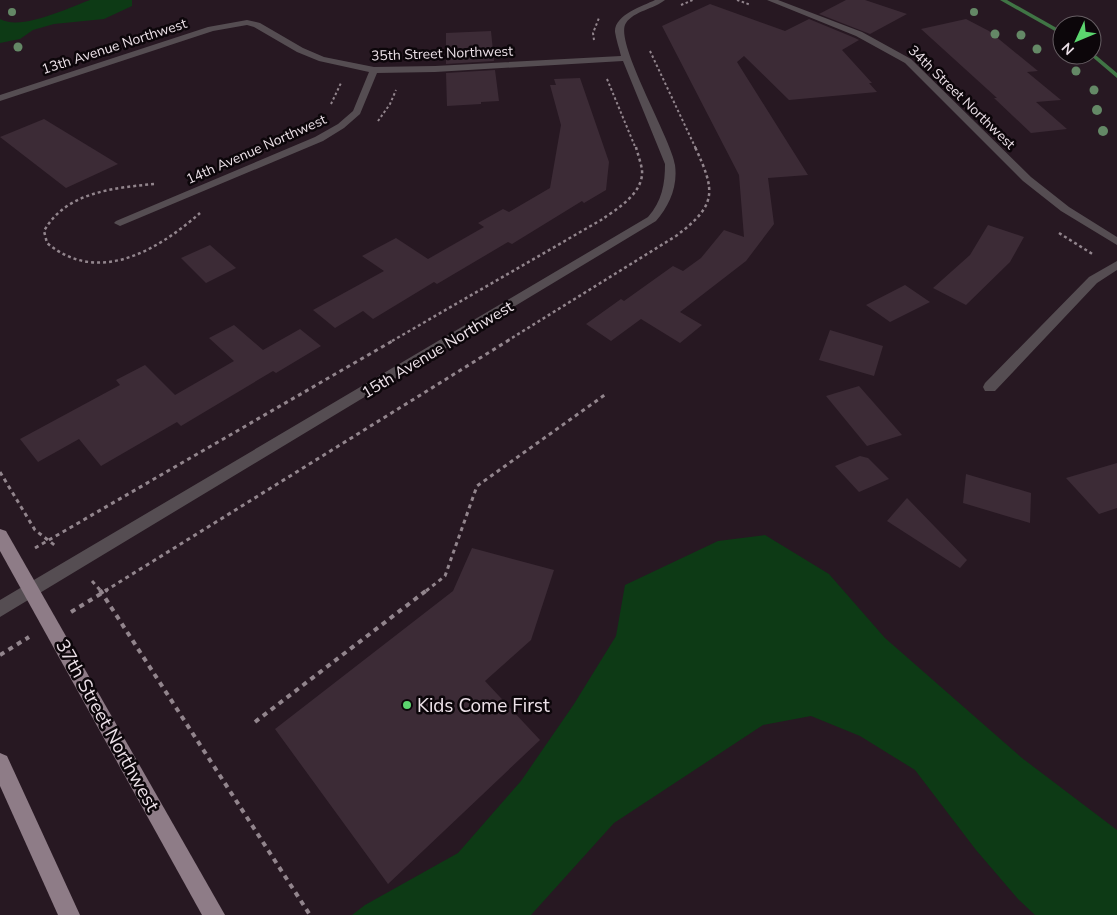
<svg xmlns="http://www.w3.org/2000/svg" width="1117" height="915" font-family="'Nunito Sans',sans-serif">
  <style>
    .green { fill: #0d3a15 }
    .lines { fill: none; stroke-linecap: round; stroke-linejoin: round }
    .stream { fill: #407545; fill-rule: evenodd }
    .building { fill: #3c2b36 }
    .path-far3 { stroke: #92858d; stroke-width: 2; stroke-dasharray: 2.5 2.5; stroke-linecap: butt }
    .path-far2 { stroke: #92858d; stroke-width: 2.5; stroke-dasharray: 3 3; stroke-linecap: butt }
    .path-far1 { stroke: #92858d; stroke-width: 3; stroke-dasharray: 4 4; stroke-linecap: butt }
    .path { stroke: #92858d; stroke-width: 4; stroke-dasharray: 5 5; stroke-linecap: butt }
    .minor { fill: #554d52; fill-rule: evenodd }
    .major { fill: #8e7c87; fill-rule: evenodd }
    .tree { fill: #648866 }
    .poi-dot { fill: #5bd56e; stroke: #0c060a; stroke-width: 2 }
    .labels { text-anchor: middle; stroke-width: 5; stroke-linejoin: round; paint-order: stroke }
    .far-street-label { font-size: 14px; fill: #ece1e8; stroke: #0c060a }
    .street-label { font-size: 16px; fill: #ece1e8; stroke: #0c060a }
    .near-poi-label { font-size: 19px; fill: #ece1e8; stroke: #0c060a; text-anchor: start }
    .near-street-label { font-size: 19px; fill: #ece1e8; stroke: #0c060a }
  </style>
  <rect width="100%" height="100%" fill="#271822"/>
  <g class="green">
    <path d="M90,0h42v6l-28,13 -50,5 -21,6 -13,9 -20,4v-24c21,12 68,-11 90,-19z"/>
    <path d="M765,535l64,39 56,64 137,120 95,72v85h-82l-17,-16 -42,-49 -61,-80 -55,-34 -49,-20 -48,9 -149,98 -83,92h-179l13,-10 93,-52 63,-72 53,-77 42,-68 9,-51 93,-44z"/>
  </g>
  <g class="lines">
    <g class="stream">
      <path d="M1000,0h7l55,31v4z"/>
      <path d="M1092,52l25,21v5l-27,-23h2z"/>
    </g>
  </g>
  <g class="building">
    <path d="M846,0h19l42,14 -37,20 -51,-20z"/>
    <path d="M710,4l75,27 24,-12 46,19 4,2 -17,10 30,33h-3l8,9 -88,8 -45,-44 -7,6 71,113 -40,3 6,46 -28,37 -66,51 22,13 -22,18 -39,-24 -30,22 -25,-17 35,-25 3,2 49,-35 10,5 18,-13 23,-28 20,7 -5,-62 -77,-149z"/>
    <path d="M966,19l23,12 49,40 -11,1 34,28 -25,2 31,27 -36,4 -37,-35h3l-76,-69z"/>
    <path d="M491,31l3,30 -48,3v-31z"/>
    <path d="M495,70l4,31 -18,1v2l-34,2 -1,-33z"/>
    <path d="M580,78l29,84 -3,28 -22,13 -2,-2 -70,43 -4,-2 -71,42 -3,-2 -61,37 -10,-8 -28,17 -22,-18 71,-39 -22,-15 34,-18 32,21 56,-32 -6,-4 25,-14 6,3 41,-24 11,-63 -11,-40h6l-2,-6z"/>
    <path d="M44,119l74,45 -52,24 -66,-51z"/>
    <path d="M988,225l36,12 -14,25 -44,43 -33,-17 37,-33z"/>
    <path d="M210,245l26,23 -30,15 -25,-25z"/>
    <path d="M905,285l25,17 -40,20 -24,-17z"/>
    <path d="M234,325l29,25 37,-21 21,17 -45,27 -3,-2 -92,55 -4,-4 -76,44 -22,-27 -41,23 -18,-23 100,-54 -4,-5 29,-15 30,30 59,-34 -25,-23z"/>
    <path d="M830,330l53,16 -9,30 -55,-16z"/>
    <path d="M859,386l43,49 -35,11 -41,-50z"/>
    <path d="M860,456l8,2 21,21 -30,13 -24,-26z"/>
    <path d="M1117,463v45l-18,6 -33,-36z"/>
    <path d="M966,474l65,19 -1,30 -67,-20z"/>
    <path d="M907,498l60,62 -7,8 -73,-47z"/>
    <path d="M472,548l82,22 -23,70 -46,41 55,59 -152,144 -113,-155 178,-138z"/>
  </g>
  <g class="lines">
    <g class="path-far3">
      <path d="M737,0l14,5"/>
      <path d="M681,5l12,-5"/>
      <path d="M594,40l-1,-7 6,-15"/>
      <path d="M650,51l46,98"/>
      <path d="M607,79l29,70"/>
      <path d="M331,104l10,-21"/>
      <path d="M378,121l12,-17 6,-14"/>
    </g>
    <g class="path-far2">
      <path d="M154,184c-41,4 -88,8 -110,47l3,12c51,43 111,7 153,-30"/>
      <path d="M1059,233l35,22"/>
      <path d="M392,341l209,-121c16,-11 43,-27 41,-50 -1,-7 -4,-15 -6,-23"/>
      <path d="M507,341l169,-105c41,-31 40,-44 19,-89"/>
    </g>
    <g class="path-far1">
      <path d="M0,472l35,58 22,17"/>
      <path d="M35,548l359,-208"/>
      <path d="M92,581l9,10"/>
      <path d="M105,591l404,-251"/>
      <path d="M426,591l19,-15 32,-90 129,-92"/>
    </g>
    <g class="path">
      <path d="M100,590l210,325"/>
      <path d="M71,612l36,-22"/>
      <path d="M0,655l29,-18"/>
      <path d="M255,722l172,-132"/>
    </g>
    <g class="minor">
      <path d="M655,0h10c-11,9 -31,11 -39,23 -13,18 46,117 49,142 3,22 -6,41 -19,56l-656,396v-17l648,-383c14,-16 17,-33 17,-53l-42,-103 -188,11 -58,1 -17,41 -16,14 -21,13 -203,85 -6,-3 2,-2 199,-84 23,-13 15,-13 16,-39 -50,-11 -22,-9 -43,-25 -7,-2 -34,6 -213,70v-6l208,-68 39,-7 13,3 43,25 21,9 50,10 61,-1 186,-10c-2,-8 -5,-17 -6,-24 -1,-17 28,-26 40,-32z"/>
      <path d="M767,0h11l84,32 49,27 120,118 38,30 48,30v8l-56,-34 -38,-30 -118,-118 -49,-27z"/>
      <path d="M1117,261v9l-20,13 -102,108h-10l-2,-4 2,-4 104,-106z"/>
    </g>
    <g class="major">
      <path d="M0,529l6,2 219,384h-23l-202,-364z"/>
      <path d="M0,753l7,3 73,159h-22l-58,-129z"/>
    </g>
  </g>
  <g class="tree">
    <circle cx="12" cy="12" r="4"/>
    <circle cx="974" cy="12" r="4"/>
    <circle cx="995" cy="34" r="4.5"/>
    <circle cx="1021" cy="35" r="4.5"/>
    <circle cx="18" cy="47" r="4.5"/>
    <circle cx="1037" cy="49" r="4.5"/>
    <circle cx="1076" cy="71" r="4.5"/>
    <circle cx="1094" cy="90" r="4.5"/>
    <circle cx="1097" cy="110" r="5"/>
    <circle cx="1103" cy="131" r="5"/>
  </g>
  <circle class="poi-dot" cx="407" cy="705" r="5"/>
  <g class="labels">
    <g class="far-street-label">
      <text transform="translate(114 46) rotate(-18)" y="5">13th Avenue Northwest</text>
      <text transform="translate(442 53) rotate(-2)" y="5">35th Street Northwest</text>
      <text transform="translate(962 97) rotate(44)" y="5">34th Street Northwest</text>
      <text transform="translate(256 149) rotate(-24)" y="5">14th Avenue Northwest</text>
    </g>
    <g class="street-label">
      <text transform="translate(437 349) rotate(-31)" y="6">15th Avenue Northwest</text>
    </g>
    <g class="near-poi-label">
      <text x="417" y="712">Kids Come First</text>
    </g>
    <g class="near-street-label">
      <text transform="translate(108 725) rotate(61)" y="7">37th Street Northwest</text>
    </g>
  </g>
  <g transform="translate(1077 40) rotate(226)"><circle r="24" fill="#0c060a" stroke="#665e63"/>
  <path d="M0-4L9 19L0 12L-9 19Z" fill="#5bd56e"/>
  <text y="-8" font-size="14" font-weight="bold" text-anchor="middle" fill="#ece1e8">N</text>
  </g>
</svg>
